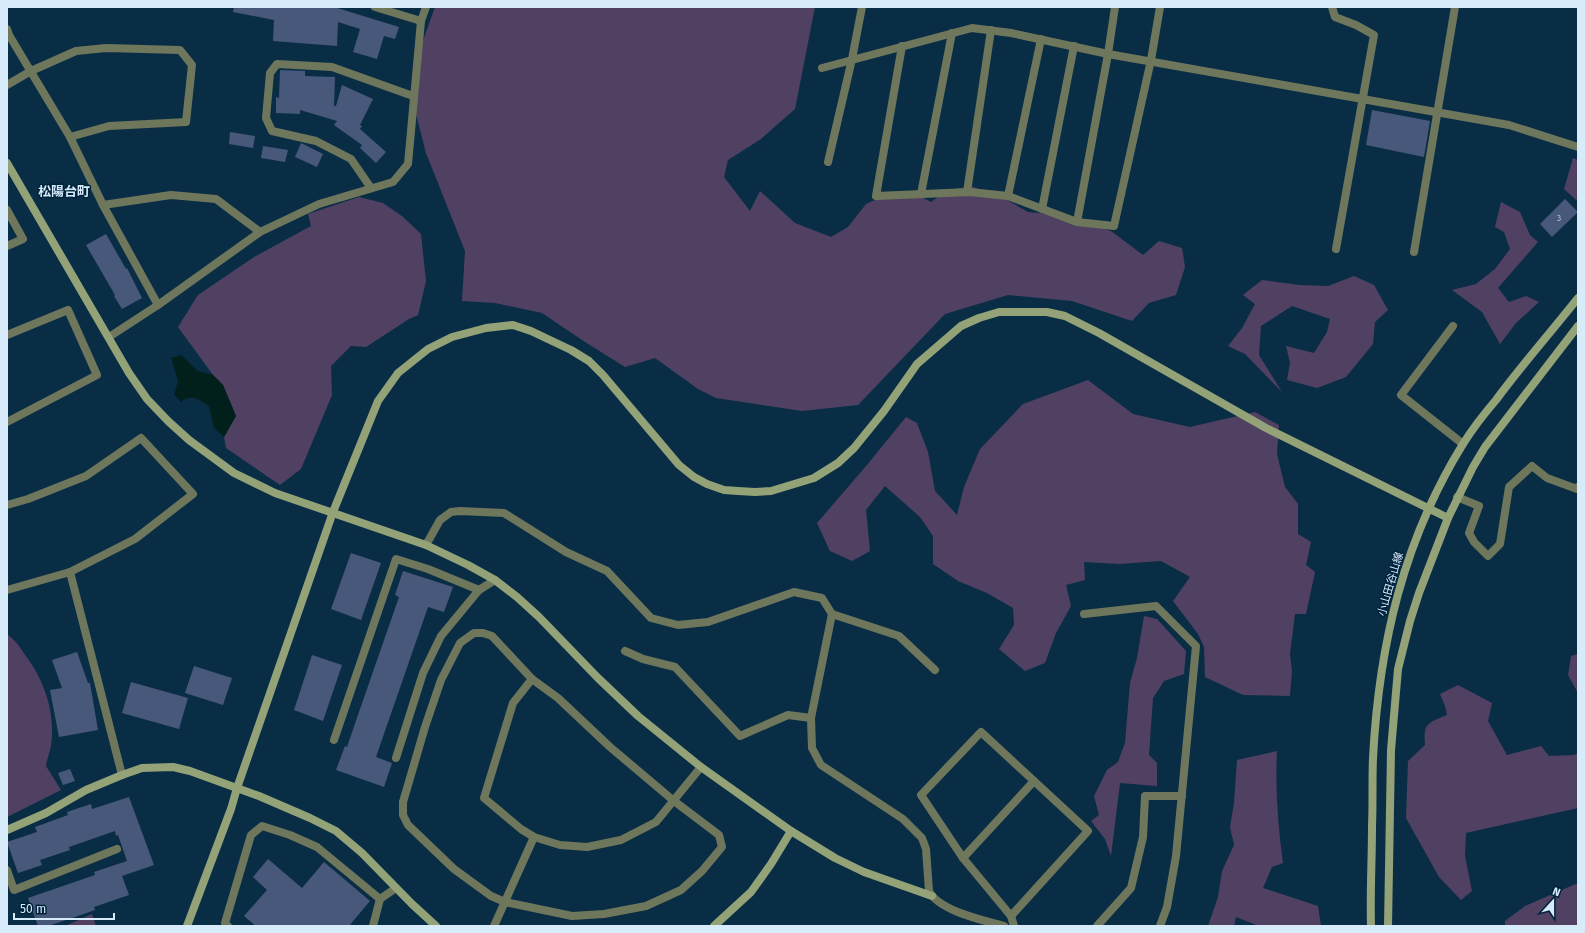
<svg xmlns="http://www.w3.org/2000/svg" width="1585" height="933" font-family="'Fira Sans','Noto Sans JP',sans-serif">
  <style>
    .green { fill: #504163 }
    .water { fill: #01201c }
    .building { fill: #47587b }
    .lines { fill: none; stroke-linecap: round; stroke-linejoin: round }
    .street { stroke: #6e775c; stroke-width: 8 }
    .secondary { stroke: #93a377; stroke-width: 8 }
    .labels { text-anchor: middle; stroke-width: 3; stroke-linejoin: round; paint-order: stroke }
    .number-label { font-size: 9px; fill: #b3c6db }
    .street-label { font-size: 11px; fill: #d7ebfb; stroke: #00233c }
    .quarter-label { font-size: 13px; font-weight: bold; fill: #d7ebfb; stroke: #00233c }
  </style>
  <rect width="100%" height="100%" fill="#0a2d46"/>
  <g class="green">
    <path d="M435,7h380l-20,102 -34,30 -33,21 -4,17 26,34 10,-20 35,32 36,14 17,-10 18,-23 20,-9 30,-1 15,8 15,-11 25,-5 34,13 23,13 42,4 41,15 32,24 16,-14 23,7 3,19 -9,28 -27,8 -17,18 -60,-20 -64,-6 -63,19 -87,91 -56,6 -86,-13 -18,-9 -43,-31 -30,9 -43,-27 -40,-27 -47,-10 -33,-2 3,-50 -39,-98 -10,-39 3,-62z"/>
    <path d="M1573,158l5,2v38l-2,2 -12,-11z"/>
    <path d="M359,197l24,6 19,13 19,18 5,47 -8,34 -9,4 -43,28 -15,-1 -20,20 1,29 -31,74 -21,16 -54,-37 -2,-11 12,-21 -13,-31 -10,-10 -35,-48 20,-32 56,-38 57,-31 -3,-12z"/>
    <path d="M1501,202l19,10 10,23 8,7 -40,46 11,14 17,-6 13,6 -23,21 -16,21 -18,-32 -30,-22 24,-6 19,-15 15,-20 -6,-17 -9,-5z"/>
    <path d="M1354,276l20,9 14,25 -13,12 -2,22 -27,33 -29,11 -30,-8 3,-17 -4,-17 28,7 13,-21 3,-13 -38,-13 -31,20 -2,29 23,37 -37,-38 -17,-8 14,-18 13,-24 -12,-9 19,-15 37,5 29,1z"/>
    <path d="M1088,380l45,34 57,13 65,-15 24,13 -2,29 8,33 13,17v30l13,8 -5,23 9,7 -9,42h-11l-5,40 2,17 -2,25 -47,-1 -38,-18 -1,-30 -6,-13 -25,-33 17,-24 -29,-16 -42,3 -35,-2 1,18 -19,5 5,21 -15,27 -11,30 -20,8 -26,-22 15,-24 -1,-17 -26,-15 -29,-12 -25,-17v-28l-13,-19 -35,-31 -19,24 4,41 -18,10 -22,-10 -13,-28 50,-58 39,-48 11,6 11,29 7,39 22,24 7,-28 16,-38 43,-45z"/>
    <path d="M1144,616l13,3 29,32 -2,23 -20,7 -11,17 -4,57 8,8v23l-37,-3 -9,73 -6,-17 -14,-18 8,-6 -5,-19 13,-26 11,-8 7,-19 5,-60 7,-25z"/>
    <path d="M7,634c8,6 13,13 18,21 19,24 31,59 26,90 -1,7 -4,14 -5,21l15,24 -54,27z"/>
    <path d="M1578,654v39l-10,-18 3,-19z"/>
    <path d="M1458,685l34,18 -4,18 19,34 34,-9 8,10 25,-1 4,-2v55l-112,25 -1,23 7,35 -11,9 -22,-23 -33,-59 2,-57 17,-16c-2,-22 3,-22 22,-30l-2,-9 -5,-12z"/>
    <path d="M1277,751c-2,38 1,75 6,112l-11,4 -9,21 55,18 3,20h-62l-23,-9 -2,9h-26l10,-29 4,-26 12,-26 -4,-18 4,-24 3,-43z"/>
    <path d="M1578,883v43h-73v-5l20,-15z"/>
    <path d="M92,914l4,12h-31z"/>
  </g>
  <path class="water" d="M181,355l17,16 15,4 10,10 13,31 -12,21 -10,-9 -5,-22c-9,-6 -18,-13 -28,-4l-7,-7 4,-14 -7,-23z"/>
  <g class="building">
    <path d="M234,7h100l65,20 -4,12 -11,-3 -7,23 -24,-7 7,-23 -22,-7 -1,24 -64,-5 1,-21 -41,-8z"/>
    <path d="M280,70l25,1v5l30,1 -1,29h2l6,-21 31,14 -13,26 2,1 -2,3 26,23 -10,11 -16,-15 2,-3 -28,-20 3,-4 -37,-11v4l-24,-1v-16l3,1z"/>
    <path d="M1372,110l58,11 -6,36 -58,-12z"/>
    <path d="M230,132l25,4 -2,12 -24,-4z"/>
    <path d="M301,143l22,11 -6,13 -22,-10z"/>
    <path d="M263,146l25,4 -3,12 -24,-4z"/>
    <path d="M1565,199l13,13 -26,25 -12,-13z"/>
    <path d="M106,234l20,35 1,-1 15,30 -20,11 -8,-13 1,-1 -29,-50z"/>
    <path d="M351,553l30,10 -20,57 -30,-11z"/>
    <path d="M403,571l50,16 -9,25 -16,-5 -52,150 16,6 -8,24 -48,-17 9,-24 2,1 12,-35 40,-115 -4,-2z"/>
    <path d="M77,652l11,31h2l8,47 -39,7 -9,-47 12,-2 -10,-28z"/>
    <path d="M312,655l30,10 -19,56 -29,-11z"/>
    <path d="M194,666l38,12 -9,27 -38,-12z"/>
    <path d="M131,682l57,16 -9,31 -57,-16z"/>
    <path d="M70,769l5,12 -12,4 -5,-12z"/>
    <path d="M129,797l25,68 -32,11 7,19 -35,12 1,3 -23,8 -24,8h-10l-10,-28 67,-23 -1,-3 33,-11 -9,-26 -2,1 -1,-5 -46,16 1,3 -30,10 2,5 -24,8 -11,-31 30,-10 -2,-5 33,-12 -1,-3 24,-8 1,5z"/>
    <path d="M268,859l34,29 22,-26 46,39 -21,25h-93l-12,-10 23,-26 -14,-13z"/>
  </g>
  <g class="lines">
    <g class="street">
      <path d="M375,7l46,14"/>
      <path d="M1332,7l3,10 21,8 18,10 -38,214"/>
      <path d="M7,29l2,6 61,102 33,68 55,100"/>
      <path d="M902,46l-26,150 94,-4 38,4 69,26 37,4 37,-166 9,-53"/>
      <path d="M822,68l150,-40 39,5 97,21 401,71 69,22"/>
      <path d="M7,85l24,-14 45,-20 30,-3 74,2 12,15 -6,57 -77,4 -39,11"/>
      <path d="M828,162l24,-103 10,-52"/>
      <path d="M371,188l-20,-29 -35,-18 -44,-10 -6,-13 4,-45 7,-9 55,3 81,29"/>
      <path d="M967,192l24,-162"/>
      <path d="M921,194l31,-161"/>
      <path d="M1008,196l33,-157"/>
      <path d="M103,205l68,-10 45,4 44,33"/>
      <path d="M1042,209l32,-163"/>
      <path d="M7,210l16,29 -16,7"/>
      <path d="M1077,222l31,-168 7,-47"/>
      <path d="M1414,252l41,-245"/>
      <path d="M1453,326l-52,69 62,49"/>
      <path d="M7,335l61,-25 29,65 -90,47"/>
      <path d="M109,337l49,-32 102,-73 59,-28 74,-22 15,-18 13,-143 5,-14"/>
      <path d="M1457,497l22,9 -10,27 5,9 14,14 12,-12 9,-57 23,-21 15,12 30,11 1,-2"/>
      <path d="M7,505l21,-6 58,-23 55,-38 52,56 -58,45 -65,33"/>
      <path d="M426,545l14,-25 11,-8 9,-1 44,2 62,39 41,19 44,47 27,7 30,-3 86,-30 28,6 10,16 -21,104 1,30 9,17 82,54 19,19 4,11 3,42c10,20 54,29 75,35"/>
      <path d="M7,590l63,-18 52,203"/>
      <path d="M832,614l67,22 36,34"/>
      <path d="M1084,614l72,-8 40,40 -20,210 -9,51 -7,19"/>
      <path d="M474,633h9l9,3 40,43 26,19 52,49 64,54 45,34 3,12 -20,24 -21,19 -35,16 -42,8 -32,2 -67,-14 -14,-6 -37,-27 -46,-44 -5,-10v-13l22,-75 16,-47 19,-37z"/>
      <path d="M625,651l18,8 32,8 65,69 48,-21 23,3"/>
      <path d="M532,679l-19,24 -29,95 37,31 13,8 26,8 27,2 34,-7 35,-18 45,-55"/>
      <path d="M981,732l107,99 -77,85 -48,-58 -42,-63z"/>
      <path d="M334,740l62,-181 32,10 51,21"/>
      <path d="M396,758l27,-85 18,-37 38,-46 16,-10"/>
      <path d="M963,858l71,-77"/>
      <path d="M7,870l7,20 103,-41"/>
      <path d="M1011,916l3,10"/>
      <path d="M228,926l-3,-3 26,-88 11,-9 28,9 27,12 63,52"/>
      <path d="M373,926l7,-27 16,-11"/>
      <path d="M494,926l40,-89"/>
      <path d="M1097,926l34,-38 12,-51 2,-41h37"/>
    </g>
    <g class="secondary">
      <path d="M7,163l122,210 18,26 21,22 21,19 45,33 41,20 151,52 42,20 27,15 22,17 22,20 59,61 40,38 63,51 90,64 44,27 29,14 68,24"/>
      <path d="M7,830l39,-17 40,-23 36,-15 20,-7 31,-1 17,4 69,25 51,22 26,13 26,22 50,51 24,22"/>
      <path d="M187,926l44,-117 6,-21 96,-276 45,-111 20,-28 30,-24 24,-12 34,-9 27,-3 18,6 40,19 18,11 14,14 76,90 15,12 13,7 17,6 14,1 17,1 16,-1 43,-13 24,-15 16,-15 30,-37 33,-47 44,-38 18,-8 20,-6h48l18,4 34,17 167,95 182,90"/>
      <path d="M714,926l37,-34 20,-28 20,-33"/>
      <path d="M1371,926c-1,-33 1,-66 1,-100 1,-22 0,-46 1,-68 6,-113 30,-217 90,-314 10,-16 21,-30 33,-44 26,-35 55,-68 82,-102"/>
      <path d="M1388,926l3,-176 7,-81 12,-48 9,-28 29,-75 25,-51 12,-20 93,-121"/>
    </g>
  </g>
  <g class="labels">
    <g class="number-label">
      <text x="1559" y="221">3</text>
    </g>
    <g class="street-label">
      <text transform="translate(1390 584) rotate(-74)" y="4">小山田谷山線</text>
    </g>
    <g class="quarter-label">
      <text x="64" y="196">松陽台町</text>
    </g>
  </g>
  <rect width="1585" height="933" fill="none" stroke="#d7ebfb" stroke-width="16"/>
  <g transform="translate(1553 901) rotate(21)" stroke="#00233c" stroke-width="3" paint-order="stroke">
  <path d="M0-3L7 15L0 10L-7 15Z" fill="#d7ebfb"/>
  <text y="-6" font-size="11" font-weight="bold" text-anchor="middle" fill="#d7ebfb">N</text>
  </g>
  <path d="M14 913v6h100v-6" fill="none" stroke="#d7ebfb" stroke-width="2"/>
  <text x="20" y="913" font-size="12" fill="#d7ebfb" stroke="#00233c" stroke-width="3" paint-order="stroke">50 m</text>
</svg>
